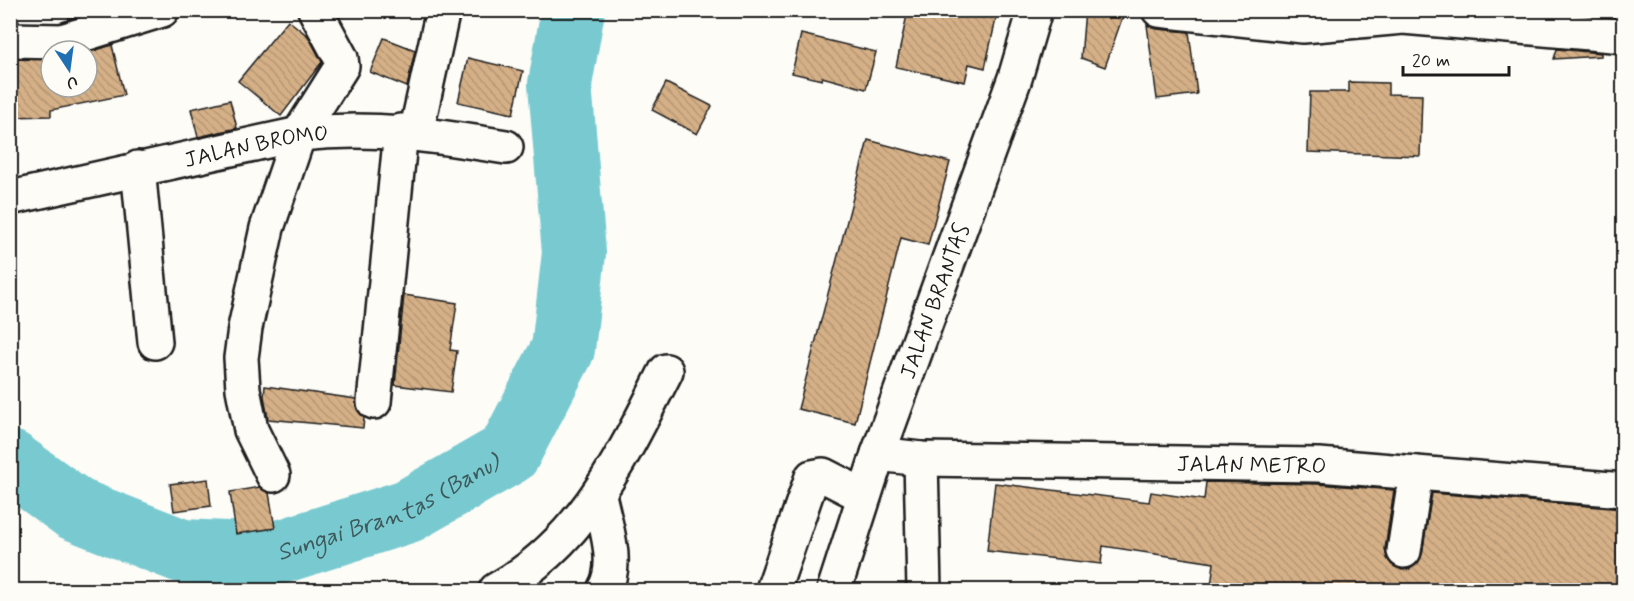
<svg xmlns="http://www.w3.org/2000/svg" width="1634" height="601" font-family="Mynerve,sans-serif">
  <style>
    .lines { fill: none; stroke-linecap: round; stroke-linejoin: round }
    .river { stroke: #79cad0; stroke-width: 64 }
    .building { fill: url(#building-back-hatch); stroke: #1c1c1c; stroke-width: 1.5 }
    .minor-casing { stroke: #1c1c1c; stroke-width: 38 }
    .major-casing { stroke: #1c1c1c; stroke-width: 38 }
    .minor { stroke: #fdfcf7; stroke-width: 33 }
    .major { stroke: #fdfcf7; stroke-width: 33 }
    .labels { text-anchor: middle; stroke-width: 4.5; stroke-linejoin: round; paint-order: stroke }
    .street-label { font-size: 22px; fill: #1c1c1c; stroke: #fdfcf7 }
    .water-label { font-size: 24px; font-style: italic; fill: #3d595b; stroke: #fdfcf7 }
  </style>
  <defs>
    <pattern id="building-back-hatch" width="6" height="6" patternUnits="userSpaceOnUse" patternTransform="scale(1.5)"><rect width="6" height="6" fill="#d5b087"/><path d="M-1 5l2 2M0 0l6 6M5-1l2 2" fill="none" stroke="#b69774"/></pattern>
  </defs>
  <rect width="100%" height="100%" fill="#fdfcf7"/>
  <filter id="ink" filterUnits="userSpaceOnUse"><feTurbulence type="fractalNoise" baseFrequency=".0167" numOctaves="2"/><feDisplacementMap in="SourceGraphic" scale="12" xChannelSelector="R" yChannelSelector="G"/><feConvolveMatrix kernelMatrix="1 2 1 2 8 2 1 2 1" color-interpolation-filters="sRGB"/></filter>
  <g filter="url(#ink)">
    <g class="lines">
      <path class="river" id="s1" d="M10,462l65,47 107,42 89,4 137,-44 101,-58 54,-104 11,-96 -14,-169 13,-74"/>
    </g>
    <g class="building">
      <path d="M67,10h30l-28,9z"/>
      <path d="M908,10h90l-13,58 -16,-4 -4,18 -69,-15z"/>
      <path d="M1085,10h40l-20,57 -24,-9z"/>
      <path d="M1566,10h34v5l-35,-3z"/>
      <path d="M288,20l20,16 14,26 -41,54 -43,-35z"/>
      <path d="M1147,25l10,4 32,3 8,62 -40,5z"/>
      <path d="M801,34l75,18 -10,37 -44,-12v3l-30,-7z"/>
      <path d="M384,38l31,12 -8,37 -37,-15z"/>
      <path d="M112,45l12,50 -73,15v6l-41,1v-58l41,1v27h36v-34z"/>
      <path d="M1557,49l44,4v3l-47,3z"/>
      <path d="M468,58l55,13 -10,43 -55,-12z"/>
      <path d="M1349,82l39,1v11l34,1 -2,61 -112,-4 2,-60h39z"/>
      <path d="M666,83l46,23 -15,28 -45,-24z"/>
      <path d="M230,100l7,28 -39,9 -7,-28z"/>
      <path d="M868,140l82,22 -22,83 -27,-7 -46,185 -57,-14z"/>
      <path d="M404,295l53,8 -7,47 7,1 -6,41 -56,-7z"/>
      <path d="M265,386l91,13 1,10 7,9 -1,10 -95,-9 -4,-23z"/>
      <path d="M208,479l3,27 -37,5 -4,-27z"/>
      <path d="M1206,482l112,2 76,6 -9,59 2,9 5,7 10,5 8,-1 8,-6 4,-9 10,-61 191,16v82h-377l-35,-5 3,-23 -111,-17 -2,18 -114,-13 8,-68 154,19 2,-10 53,8z"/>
      <path d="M260,487l9,6 6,35 -39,6 -6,-42z"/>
    </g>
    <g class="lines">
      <defs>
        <g id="minor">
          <path d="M1159,10l144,16 100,-9 221,19"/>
          <path d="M10,40l52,1 100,-31"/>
          <path d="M416,133l27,-123"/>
          <path d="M138,168l17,174"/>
          <path id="s2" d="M10,198l289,-64c75,-8 133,1 207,13"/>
          <path d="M374,402l27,-271"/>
          <path id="s3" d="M878,454l43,5 398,6 305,25"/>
          <path d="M921,459l3,131"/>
          <path d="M273,475l-22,-45 -8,-41 -2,-31 4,-30 22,-100 32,-94 43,-68 -1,-8 -26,-48"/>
          <path d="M599,495c6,30 21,68 5,95"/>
          <path d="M1404,551l12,-78"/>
          <path d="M496,590c88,-49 126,-133 170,-219"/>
          <path d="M773,590l39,-113 11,-2 41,21"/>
        </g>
        <g id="major">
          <path id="s4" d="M834,590l44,-136 137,-376 20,-68"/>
        </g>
      </defs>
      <use href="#minor" class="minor-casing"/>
      <use href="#major" class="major-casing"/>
      <use href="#minor" class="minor"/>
      <use href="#major" class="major"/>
    </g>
  </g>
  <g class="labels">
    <g class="street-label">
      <text dy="8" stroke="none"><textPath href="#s2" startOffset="252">JALAN BROMO</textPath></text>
      <text dy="8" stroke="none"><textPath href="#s4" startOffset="306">JALAN BRANTAS</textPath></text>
      <text dy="8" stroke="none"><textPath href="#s3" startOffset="374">JALAN METRO</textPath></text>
    </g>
    <g class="water-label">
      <text dy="8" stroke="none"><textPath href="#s1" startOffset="411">Sungai Brantas (Banu)</textPath></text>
    </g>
  </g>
  <rect width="1634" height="601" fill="none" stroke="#fdfcf7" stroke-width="36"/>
  <rect x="18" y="18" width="1598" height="565" fill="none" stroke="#1c1c1c" stroke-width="2" filter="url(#ink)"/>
  <g transform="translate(69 69) rotate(167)"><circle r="28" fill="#fdfcf7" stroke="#a3a29f" stroke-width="1.5"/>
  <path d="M0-4.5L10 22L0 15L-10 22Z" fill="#1f6fb2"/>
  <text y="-9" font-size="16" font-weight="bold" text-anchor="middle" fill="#1c1c1c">U</text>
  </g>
  <path d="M1403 66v9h106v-9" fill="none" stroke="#1c1c1c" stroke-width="3"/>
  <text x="1412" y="66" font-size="18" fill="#1c1c1c" stroke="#fdfcf7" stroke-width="4.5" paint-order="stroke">20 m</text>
</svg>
